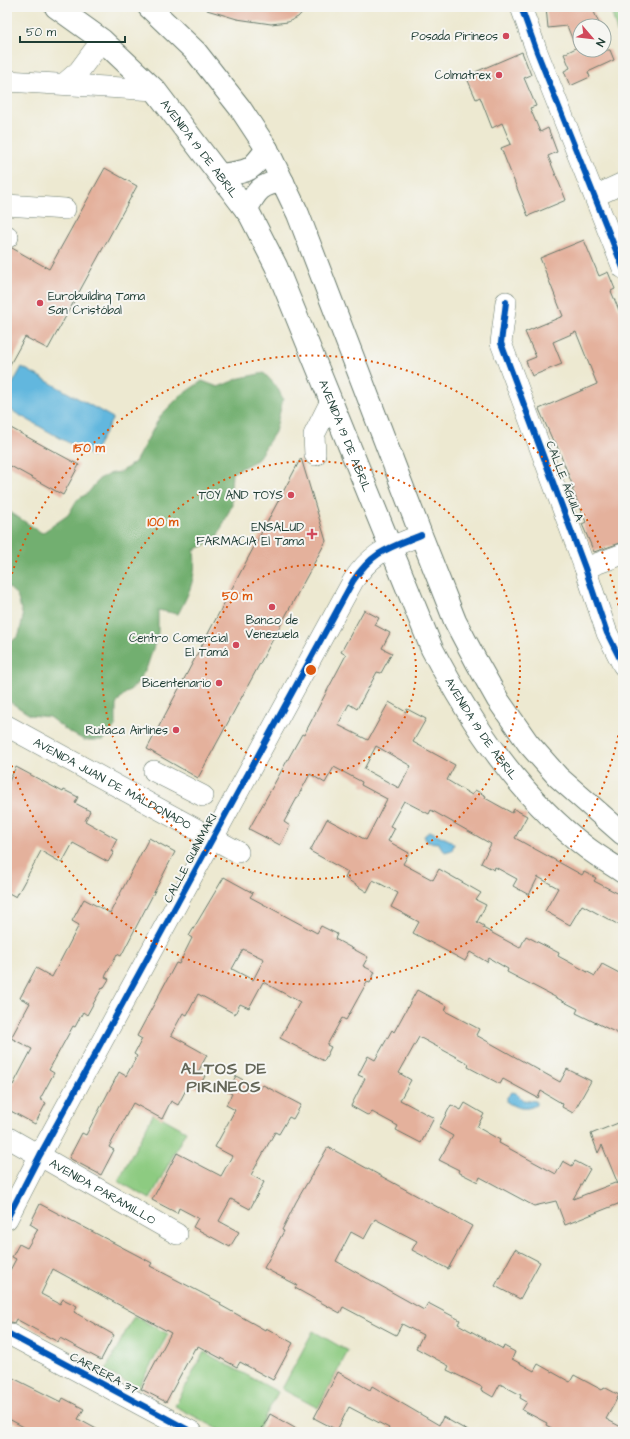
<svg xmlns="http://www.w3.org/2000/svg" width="630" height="1439" font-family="'Architects Daughter',sans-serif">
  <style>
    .green { fill: #8dcb81; stroke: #56845a }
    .forest { fill: #72af6f; stroke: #487652 }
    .water { fill: #62b7de; stroke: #407a89 }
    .building { fill: #e4b19c; fill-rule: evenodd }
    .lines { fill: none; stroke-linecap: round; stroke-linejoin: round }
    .minor-casing { stroke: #67796b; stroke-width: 22 }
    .major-casing { stroke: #67796b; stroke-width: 24 }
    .minor { stroke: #fff; stroke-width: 21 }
    .major { stroke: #fff; stroke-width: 22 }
    .cycleway-casing { stroke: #f6f6f2; stroke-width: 8 }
    .cycleway { stroke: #0057b8; stroke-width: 6 }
    .ring { fill: none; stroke: #de580e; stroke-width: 2; stroke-dasharray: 2 4 }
    .poi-dot { fill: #d1495b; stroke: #f6f6f2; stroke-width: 1.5 }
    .labels { text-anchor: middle; stroke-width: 4; stroke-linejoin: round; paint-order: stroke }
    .poi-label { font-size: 12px; fill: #1f3d34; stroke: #f6f6f2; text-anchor: end }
    .street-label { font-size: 12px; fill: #1f3d34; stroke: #f6f6f2 }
    .district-label { font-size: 16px; font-weight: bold; letter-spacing: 1px; fill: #646658; stroke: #f6f6f2 }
    .centre { fill: #de580e; stroke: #f6f6f2; stroke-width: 2 }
    .ring-label { font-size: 12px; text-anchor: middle; font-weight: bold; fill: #de580e; stroke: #f6f6f2; stroke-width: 4; stroke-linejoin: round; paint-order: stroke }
  </style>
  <rect width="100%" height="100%" fill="#f6f6f2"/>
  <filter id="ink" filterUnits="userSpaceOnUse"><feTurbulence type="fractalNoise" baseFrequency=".025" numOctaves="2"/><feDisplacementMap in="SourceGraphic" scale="8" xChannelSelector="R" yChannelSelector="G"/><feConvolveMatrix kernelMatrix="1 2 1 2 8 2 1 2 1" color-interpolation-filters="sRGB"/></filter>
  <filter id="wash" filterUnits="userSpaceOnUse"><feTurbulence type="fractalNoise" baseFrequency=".012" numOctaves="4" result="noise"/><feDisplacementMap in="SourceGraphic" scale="16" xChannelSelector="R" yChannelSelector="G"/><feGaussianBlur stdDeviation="0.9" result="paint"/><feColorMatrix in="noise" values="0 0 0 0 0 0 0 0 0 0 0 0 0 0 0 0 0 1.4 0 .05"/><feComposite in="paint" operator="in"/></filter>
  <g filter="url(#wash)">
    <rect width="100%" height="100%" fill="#ede9d1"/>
    <g class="green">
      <path d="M610,7h13v45z"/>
      <path d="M154,1113l32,18 -36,68 -32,-18z"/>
      <path d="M134,1316l34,18 -30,54 -33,-17z"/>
      <path d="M313,1331l35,20 -30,57 -36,-19z"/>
      <path d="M204,1352l74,40 -21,40h-33l-49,-26z"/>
    </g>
    <path class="forest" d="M264,373l13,14 6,12 -8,33 -18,28 -25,13 -1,16 1,16 -16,35 -22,10c3,26 -4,42 -16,64l-20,-4v23l-11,34 -11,18 -15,12 -5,8v20l-12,15h-20l-15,-8 -20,-15 -19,-2 -23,-15v-54l12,-11 4,-18 -6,-22 -10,-9v-76l35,23 26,-18 9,-15 11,-7 11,-14 13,-6 9,-1 14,-10 26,-47 19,-19 22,-15 16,6 22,-9z"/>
    <g class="water">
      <path d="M22,367l91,51 -21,38 -85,-48v-14z"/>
      <path d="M430,831l21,10 3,3 -2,6 -7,2 -7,-9 -11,-1 -3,-6z"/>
      <path d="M512,1092l4,1 7,7 13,1v4c-10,6 -20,3 -29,-3v-5z"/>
    </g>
    <g id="blocks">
      <g class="building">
        <path d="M207,7h100l-9,10 -10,5 -17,2 -34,-5 -30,-9z"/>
        <path d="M546,7h46l8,19h-20v24h30l4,10 -26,12 2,5 -20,9 -6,-15 6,-3 -6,-14 12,-6 -9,-22 -19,2z"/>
        <path d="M522,52l9,23 -7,3 12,28 -6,2 10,24 8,-4 9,24 -9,4 18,44 -38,16 -27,-68 10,-4 -9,-21 -10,5 -12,-31 -4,2 -10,-23z"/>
        <path d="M105,168l32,18 -89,163 -23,-12 -18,33v-121l5,-1 37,21z"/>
        <path d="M584,240l15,36 9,-4 7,17 -4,2 12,29v222l-29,10 -12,-28 4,-2 -14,-33h2l-19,-48h-2l-14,-32 58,-25 -21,-52 -23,10 9,22 -30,12 -6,-15 10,-4 -11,-25 38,-16 -23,-58z"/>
        <path d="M7,426l72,39 -16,30 -56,-31z"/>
        <path d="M301,458l25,83 -128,237 -51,-29z"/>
        <path d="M364,610l15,8 -4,7 15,8 -8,15 10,5 -11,20 -4,-1 -20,37 -8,-5 -11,21 30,15 21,-38 17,10 1,-3 19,10 -13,23 42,23 -8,15 25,15 3,-5 11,6 -1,2 27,15 2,-4 13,7 -12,22 67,37 2,-3 12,6 -2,3 29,15v21l-4,8 -37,-20 -12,20 -25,-14 13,-23 -20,-11 -9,18 -16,-9 4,-7 -22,-12 -1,3 -13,-7 10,-19 -60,-34 -2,4 -25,-13 -14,25 5,2 -7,13 21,12 -6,11 30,16 6,-11 42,24 -5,7 10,5 -9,17 7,4 -1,2 37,20 6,-12 33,17 -1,3 37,20 7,-12 21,11v61l-47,-23 2,-4 -71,-37 1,-3 -19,-11 -2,4 -17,-10 -5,9 -52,-28 6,-11 -28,-15 7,-14 -25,-13 -6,12 -22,-14 3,-6 -38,-21 17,-32 39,21 21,-41 -26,-14 1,-3 -28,-15 -9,16 -15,-9 -26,48 6,4 -10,19 -31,-16 53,-95 2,1 24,-46 18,-34 -5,-3zM376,746l35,20 -12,22 -35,-19z"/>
        <path d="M16,767l47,25 1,-2 14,7 -3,6 15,8 -5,10 32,18 -6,12 3,1 -6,10 -35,-19 -11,20 -21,-12 -25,46 -9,-5v-107z"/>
        <path d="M149,838l26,14 -54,104 -4,-2 -12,23 4,2 -6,10 -1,-1 -15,27 -4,-3 -8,15 -2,-1 -24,44 5,3 -14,26 6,4 -11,21 -28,-15v-27l6,3 19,-36 -21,-11 19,-35 -10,-5 16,-30 16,9 27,-52 -7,-4 12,-22 26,14z"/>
        <path d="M224,877l29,16 -3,4 67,36 4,-7 16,8 -2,5 33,18 -5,9 12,6 -5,11 -3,-1 -21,38 -4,-2 -15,27 4,2 -7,14 -44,-23 20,-36 -37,-20 -14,26 -9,-4 -5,10 -37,-20 -11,21 -4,-2 -12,22 36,20 -9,17 7,4 -7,13 -9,-5 -11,21 -7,-4 -9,18 -29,-16 -24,44 5,3 -13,25 -32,-17 13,-25 4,2 33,-63 7,4 11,-20 -3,-2 8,-15 -5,-3 39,-73 3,1 13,-26 -3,-2zM243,949l21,10 -11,21 -21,-11z"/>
        <path d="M417,990l30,16 -2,5 34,18 -3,6 84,47 7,-13 24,12 -18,32 -11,-6 1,-3 -22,-13 -3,7 -35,-19 -3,5 -32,-17 1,-3 -50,-27 -20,36 12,7 -11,20 34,18 -13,25 -25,-13 2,-4 -26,-14 -3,4 -18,-10 14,-28 -7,-3 10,-19 7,4 17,-30 2,2z"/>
        <path d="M236,1076l24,13 3,-4 38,20 -8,14 -4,-2 -10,17 -4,-2 -24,43 13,7 -14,27 -19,-10 -12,22 20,11 -9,15 -37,-20 5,-9 -19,-10 -2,5 -25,-13 25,-47 44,23 11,-20 -17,-9 20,-37 -9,-5 6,-11 -5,-3z"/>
        <path d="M465,1103l19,11 -7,13 23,13 -1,3 57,31 7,-13 9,5 3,-5 15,8 -17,30 42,-16 3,1 -16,-39 -4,8 -7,-19 32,-13v81l-58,23 -9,-24 -22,5 -54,-29 -2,5 -20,-10 1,-2 -20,-10 14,-24 -14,-8 12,-23 10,5z"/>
        <path d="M328,1147l144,79 -24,43 -36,-19 5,-9 -42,-22 -11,20 -13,-7 -15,29 88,49 4,-7 32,17 -2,4 45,25 1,-3 11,6 -3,7 22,12 4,-7 32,18 4,-7 28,15 2,-3 15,8 -13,24 17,9v4h-64l-13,-7 1,-2 -25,-13 5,-8 -7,-4 1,-3 -21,-11 -7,13 -12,-7 1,-3 -35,-17 2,-4 -33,-18 7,-13 -21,-11 -6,11 -53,-28 -3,6 -45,-25 2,-3 -33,-17 20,-37 -2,-1 14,-28z"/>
        <path d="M40,1204l112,59 -2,3 71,37 -1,2 45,25 1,-2 27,15 -20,37 -33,-18 -3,5 -39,-21 -1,3 -2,-1 -29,54 -25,-13 30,-56 -118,-64 -12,25 19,10 3,-5 14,7 -3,6 40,23 -13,25 -41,-22 -2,4 -42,-23 -2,4 -7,-2v-45l9,-17 -4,-2 7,-13 8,4 11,-19 -8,-5z"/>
        <path d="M515,1249l25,13 -20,37 -25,-13z"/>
        <path d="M338,1372l32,18 2,-4 67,39 4,-8 27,15h-83l2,-4 -40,-21 -12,23 -23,-12z"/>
        <path d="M7,1375l54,27 2,-4 21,11 -6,10 24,13h-69l-26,-14z"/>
        <path d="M270,1414l32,18h-42z"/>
      </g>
    </g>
  </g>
  <g filter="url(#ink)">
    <use href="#blocks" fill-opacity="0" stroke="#67796b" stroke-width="1"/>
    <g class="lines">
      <defs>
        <g id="minor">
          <path d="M521,7l16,45 86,216"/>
          <path d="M7,81l148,9"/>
          <path d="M64,84l15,-13 23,-31"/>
          <path d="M595,196l28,-13"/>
          <path d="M7,205l58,4"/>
          <path d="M7,236l1,1"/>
          <path d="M506,302l-5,41 84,225 22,65 16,32"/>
          <path d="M315,455l-1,-20 17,-34"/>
          <path d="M585,568l38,-14"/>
          <path id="s1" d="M7,726l231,126"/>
          <path d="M154,771l49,25"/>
          <path id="s2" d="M7,1137l170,97"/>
          <path d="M7,1219l33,-64 313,-574c20,-30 36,-33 68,-46"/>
          <path d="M7,1333l185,99"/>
        </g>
        <g id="major">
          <path id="s3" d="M56,7l46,33 53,50 95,125 26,51 156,383c39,74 88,148 155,199 12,9 24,16 36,24"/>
          <path d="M149,7l47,45 44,56 27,41 31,65 123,321 34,86 21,40 22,39 30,43 30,34 65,57"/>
          <path d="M221,175c29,-4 29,-3 46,-26"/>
          <path d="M246,210c10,-18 14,-27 37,-28"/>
        </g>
      </defs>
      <use href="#minor" class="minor-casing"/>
      <use href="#major" class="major-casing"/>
      <use href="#minor" class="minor"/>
      <use href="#major" class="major"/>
      <defs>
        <g id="cycleway">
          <path d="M521,7l16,45 86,216"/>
          <path d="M506,302l-5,41 84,225 22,65 16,32"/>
          <path d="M7,1219l33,-64 313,-574c20,-30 36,-33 68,-46"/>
          <path d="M7,1333l185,99"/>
        </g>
      </defs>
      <use href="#cycleway" class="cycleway-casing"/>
      <use href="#cycleway" class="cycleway"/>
    </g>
  </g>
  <g class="ring">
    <circle cx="311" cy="670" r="105"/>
    <circle cx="311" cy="670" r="209"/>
    <path d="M623 706A314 314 0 0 1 7 749M7 591A314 314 0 0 1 623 634"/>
  </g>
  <g class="poi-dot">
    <circle cx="506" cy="36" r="4"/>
    <circle cx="499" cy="75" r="4"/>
    <circle cx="40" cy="303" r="4"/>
    <circle cx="291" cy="495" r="4"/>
    <path d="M310 528h4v4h4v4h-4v4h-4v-4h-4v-4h4z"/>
    <circle cx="272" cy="607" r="4"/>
    <circle cx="236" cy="645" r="4"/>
    <circle cx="219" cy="683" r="4"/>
    <circle cx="176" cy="730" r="4"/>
  </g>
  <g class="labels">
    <g class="poi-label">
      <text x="498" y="40">Posada Pirineos</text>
      <text x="491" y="79">Colmatrex</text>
      <text x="48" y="300" text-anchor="start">Eurobuilding Tama<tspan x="48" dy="14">San Cristóbal</tspan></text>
      <text x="283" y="499">TOY AND TOYS</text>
      <text x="304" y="531">ENSALUD<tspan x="304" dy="14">FARMACIA El Tama</tspan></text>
      <text x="272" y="624" text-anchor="middle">Banco de<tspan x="272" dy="14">Venezuela</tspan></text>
      <text x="228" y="642">Centro Comercial<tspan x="228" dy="14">El Tamá</tspan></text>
      <text x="211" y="687">Bicentenario</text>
      <text x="168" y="734">Rutaca Airlines</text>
    </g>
    <g class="street-label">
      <text dy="4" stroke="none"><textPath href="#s3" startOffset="203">AVENIDA 19 DE ABRIL</textPath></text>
      <text dy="4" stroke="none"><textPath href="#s3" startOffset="527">AVENIDA 19 DE ABRIL</textPath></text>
      <text transform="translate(565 481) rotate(69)" y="4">CALLE ÁGUILA</text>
      <text dy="4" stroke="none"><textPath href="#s3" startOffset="851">AVENIDA 19 DE ABRIL</textPath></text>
      <text dy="4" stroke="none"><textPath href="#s1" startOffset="120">AVENIDA JUAN DE MALDONADO</textPath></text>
      <text transform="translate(190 858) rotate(-62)" y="4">CALLE QUINIMARI</text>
      <text dy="4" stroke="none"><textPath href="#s2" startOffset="110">AVENIDA PARAMILLO</textPath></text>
      <text transform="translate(104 1373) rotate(28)" y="4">CARRERA 37</text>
    </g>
    <g class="district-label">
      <text x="224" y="1074">ALTOS DE<tspan x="224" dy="18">PIRINEOS</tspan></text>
    </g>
  </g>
  <circle cx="311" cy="670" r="6" class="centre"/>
  <g class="ring-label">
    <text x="89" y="452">150 m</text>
    <text x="163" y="526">100 m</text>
    <text x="237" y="600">50 m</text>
  </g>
  <rect width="630" height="1439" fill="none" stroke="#f6f6f2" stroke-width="24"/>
  <g transform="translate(592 38) rotate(118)"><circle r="19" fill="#f6f6f2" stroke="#a0aca6"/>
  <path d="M0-3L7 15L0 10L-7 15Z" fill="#d1495b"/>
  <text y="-6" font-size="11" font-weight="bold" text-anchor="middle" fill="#1f3d34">N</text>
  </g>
  <path d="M20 36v6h105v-6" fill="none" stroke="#1f3d34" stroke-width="2"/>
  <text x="26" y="36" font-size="12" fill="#1f3d34" stroke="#f6f6f2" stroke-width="3" paint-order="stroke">50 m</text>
</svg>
